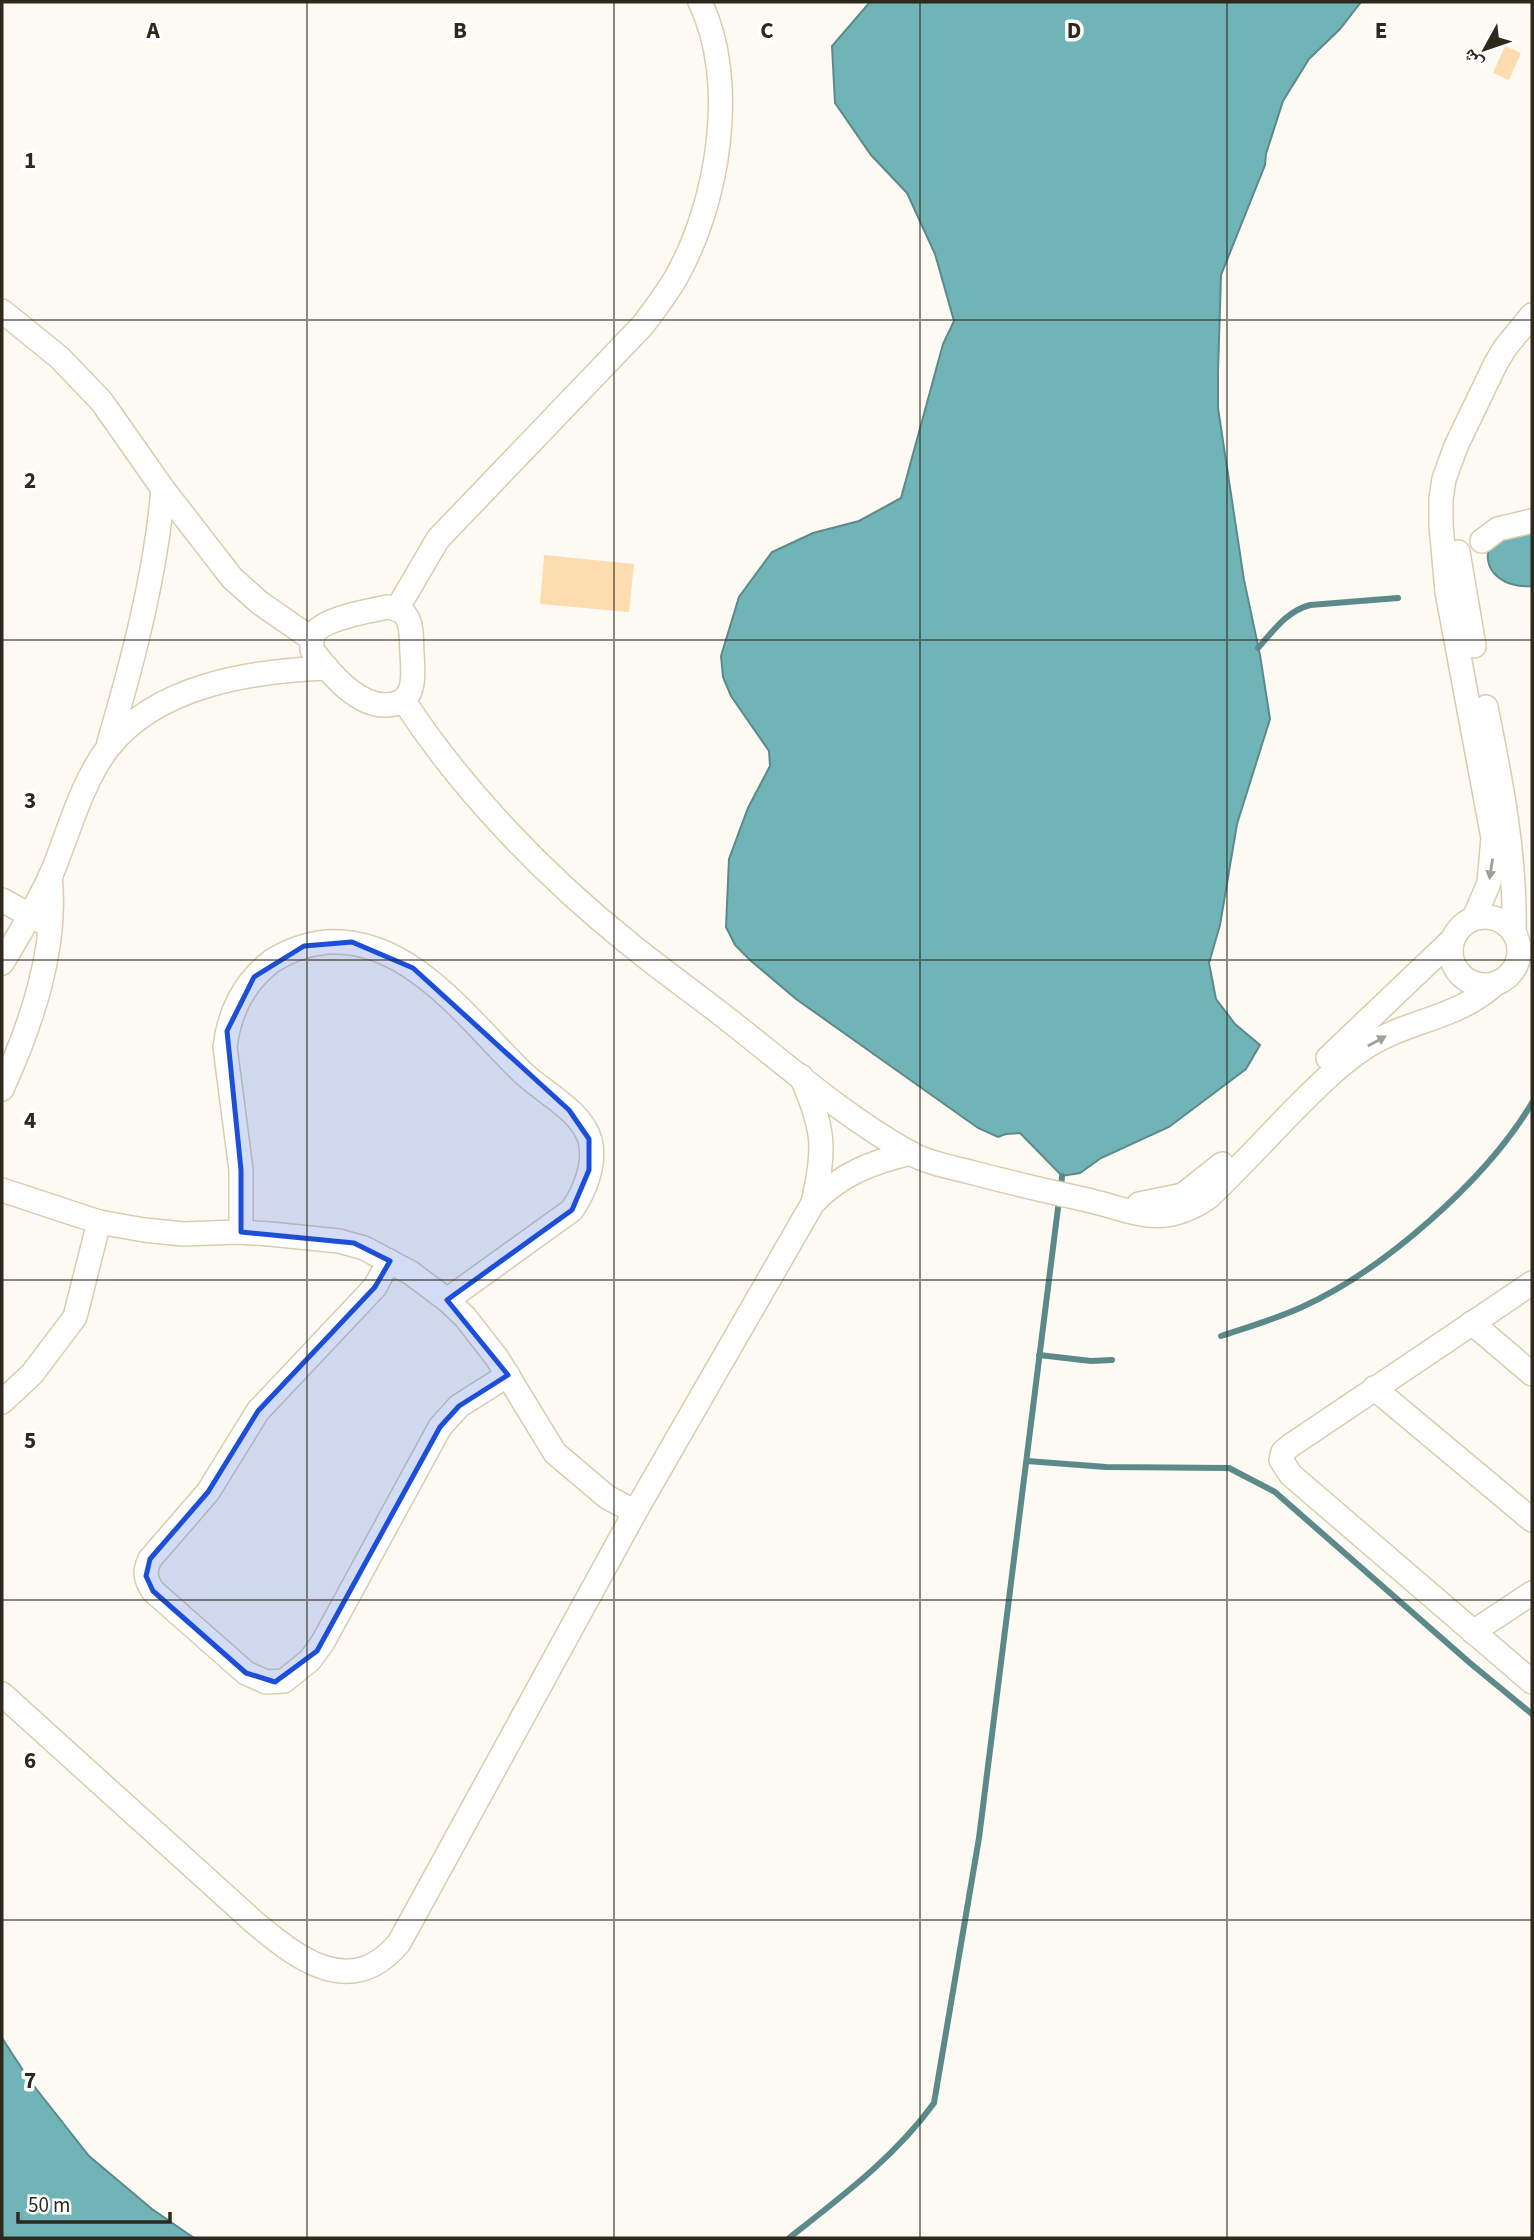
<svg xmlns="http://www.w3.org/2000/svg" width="1534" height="2240" font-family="'Source Sans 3','Noto Naskh Arabic',sans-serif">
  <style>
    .water { fill: #70b4b8; stroke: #5c8a8a; stroke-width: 2 }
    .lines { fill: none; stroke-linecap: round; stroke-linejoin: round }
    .stream { stroke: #5c8a8a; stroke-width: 6 }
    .building { fill: #fdddb0 }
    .minor-casing { stroke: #daccae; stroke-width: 26 }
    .minor { stroke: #fff; stroke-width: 23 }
    .oneway { fill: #a19f99 }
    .marked { fill: #1d4ed8; fill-opacity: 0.2; stroke: #1d4ed8; stroke-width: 5; stroke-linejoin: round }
    .grid { fill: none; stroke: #2e291d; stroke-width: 2; stroke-opacity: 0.55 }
    .grid-label { font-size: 23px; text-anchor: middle; font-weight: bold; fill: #2e291d; stroke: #fff; stroke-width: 7; stroke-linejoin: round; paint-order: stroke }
  </style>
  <rect width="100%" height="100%" fill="#fdfaf4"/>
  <g class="water">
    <path d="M870,2h491l-21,27 -31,30 -26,42 -17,53 -1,11 -44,110 -3,97v36l26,172 16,75 10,64 -33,105 -17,101 -11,38 7,36 19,25 25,21 -14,24 -77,58 -68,31 -21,15 -18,3 -42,-43 -14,1 -8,3 -20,-9 -182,-129 -46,-39 -15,-15 -9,-18 3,-68 19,-51 22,-42 -1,-15 -38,-55 -8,-19 -2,-21 18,-59 33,-45 41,-19 46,-12 42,-23 42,-154 11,-23 -19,-67 -28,-61 -36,-38 -36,-52 -3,-57z"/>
    <path d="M1532,526v60c-27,3 -55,-16 -40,-45z"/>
    <path d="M2,2038l28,43 59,75 63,53 42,29h-192z"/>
  </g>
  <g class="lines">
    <g class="stream">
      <path d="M1258,648c16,-18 29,-37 52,-43l88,-7"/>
      <path d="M1061,1189l1,-13"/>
      <path d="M1221,1336c27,-9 55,-17 81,-29 82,-37 184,-127 230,-204"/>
      <path d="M1039,1355l52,6 21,-1"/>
      <path d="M1027,1461l79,6 123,1 46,24 195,171 62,51"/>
      <path d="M789,2238c52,-41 106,-81 145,-135l45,-265 80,-638"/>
    </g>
  </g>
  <g class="building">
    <path d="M1505,46l16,7 -12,27 -16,-7z"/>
    <path d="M544,555l90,9 -5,48 -89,-8z"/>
  </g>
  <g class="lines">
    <defs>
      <g id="minor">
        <path d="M2,311l58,47 42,44 61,87 69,89 28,25 52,36"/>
        <path d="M1482,541l16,-12 34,-8"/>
        <path d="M1458,552l16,94"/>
        <path d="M387,607c7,1 15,3 19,9 7,10 5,26 6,37 1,19 5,46 -18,51 -33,8 -64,-31 -82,-54 0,-1 0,-11 0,-12 5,-19 57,-27 75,-31z"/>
        <path d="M397,609l41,-70 205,-214c11,-15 22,-29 31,-44 44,-75 65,-199 26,-279"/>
        <path d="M404,701c57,88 140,174 222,240 35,29 73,55 109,84 56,44 112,93 175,128 18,10 40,14 60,19 38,10 75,19 113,27 52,11 76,32 126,-2 28,-27 55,-56 82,-84 23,-23 45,-46 72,-64 44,-30 94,-29 133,-66"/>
        <path d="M1486,707c15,74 30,150 28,226"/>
        <path d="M109,742c24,-81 47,-169 54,-253"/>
        <path d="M2,900l40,22"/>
        <circle cx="1485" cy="951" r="34"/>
        <path d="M1474,918l15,-35 4,-45 -46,-246 -6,-67v-26l3,-20 12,-33 40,-83 9,-15 27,-33"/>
        <path d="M2,963c17,-28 35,-58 49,-88 17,-40 30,-92 57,-127 49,-63 143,-77 219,-80"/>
        <path d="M1328,1058l125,-119"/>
        <path d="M2,1089c29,-64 56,-141 48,-213"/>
        <path d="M2,1190l97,32 45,8 39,4 55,-2 32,2 69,7 25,7 47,25 36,27 18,17 32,41 58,95 52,44 28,15"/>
        <path d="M813,1203c28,-29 59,-41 98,-50"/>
        <path d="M1139,1204l44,-9 39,-31"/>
        <path d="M241,1232v-62l-16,-123c4,-34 19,-65 47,-86 17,-11 35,-17 55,-19 84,-5 142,79 196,131 21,20 58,37 67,67 6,23 -5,51 -18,70l-125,90"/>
        <path d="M389,1261l-14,26 -117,124 -50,81 -58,67c-6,12 -5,20 3,32l93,82 20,9 18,-1 26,-21 13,-18 117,-215 19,-21 49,-31"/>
        <path d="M1532,1283l-242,163 -7,6 -2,8 10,15 241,207"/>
        <path d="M1472,1323l60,51"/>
        <path d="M1374,1388l158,132"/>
        <path d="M2,1402l30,-28 43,-57 24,-95"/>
        <path d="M1473,1632l59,-39"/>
        <path d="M2,1694l252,228c44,37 97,78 145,21l236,-431 178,-309c13,-56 11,-74 -12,-127"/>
      </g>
    </defs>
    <use href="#minor" class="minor-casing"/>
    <use href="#minor" class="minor"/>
  </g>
  <defs><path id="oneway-solid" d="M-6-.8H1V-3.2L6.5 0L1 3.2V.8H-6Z" transform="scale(1.75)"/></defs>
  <g class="oneway">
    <use href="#oneway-solid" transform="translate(1491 869) rotate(99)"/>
    <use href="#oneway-solid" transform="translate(1377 1041) rotate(-29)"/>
  </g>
  <path class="marked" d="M352,942l61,26 156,142 20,29v31l-17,40 -125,90 61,75 -49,31 -19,21 -123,224 -42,31 -29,-9 -93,-82 -7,-15 4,-17 58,-67 50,-81 117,-124 15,-26 -36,-18 -113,-11v-62l-14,-139 27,-54 50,-31z"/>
  <path class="grid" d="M307,2v2236M614,2v2236M920,2v2236M1227,2v2236M2,320h1530M2,640h1530M2,960h1530M2,1280h1530M2,1600h1530M2,1920h1530"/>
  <g class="grid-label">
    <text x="153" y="38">A</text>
    <text x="460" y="38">B</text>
    <text x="767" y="38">C</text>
    <text x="1074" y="38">D</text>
    <text x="1381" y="38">E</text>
    <text x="30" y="168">1</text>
    <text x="30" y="488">2</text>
    <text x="30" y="808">3</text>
    <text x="30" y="1128">4</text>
    <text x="30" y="1448">5</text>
    <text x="30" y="1768">6</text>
    <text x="30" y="2088">7</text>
  </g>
  <rect width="1534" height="2240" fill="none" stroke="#2e291d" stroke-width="7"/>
  <g transform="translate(1485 49) rotate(230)" stroke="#ffffff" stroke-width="5" paint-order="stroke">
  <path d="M0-5L12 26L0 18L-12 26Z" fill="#2e291d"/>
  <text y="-10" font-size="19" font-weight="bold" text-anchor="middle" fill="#2e291d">ش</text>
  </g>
  <path d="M18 2212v10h152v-10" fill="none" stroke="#2e291d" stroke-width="3.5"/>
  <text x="28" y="2212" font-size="21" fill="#2e291d" stroke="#ffffff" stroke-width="5" paint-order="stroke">50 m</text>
</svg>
